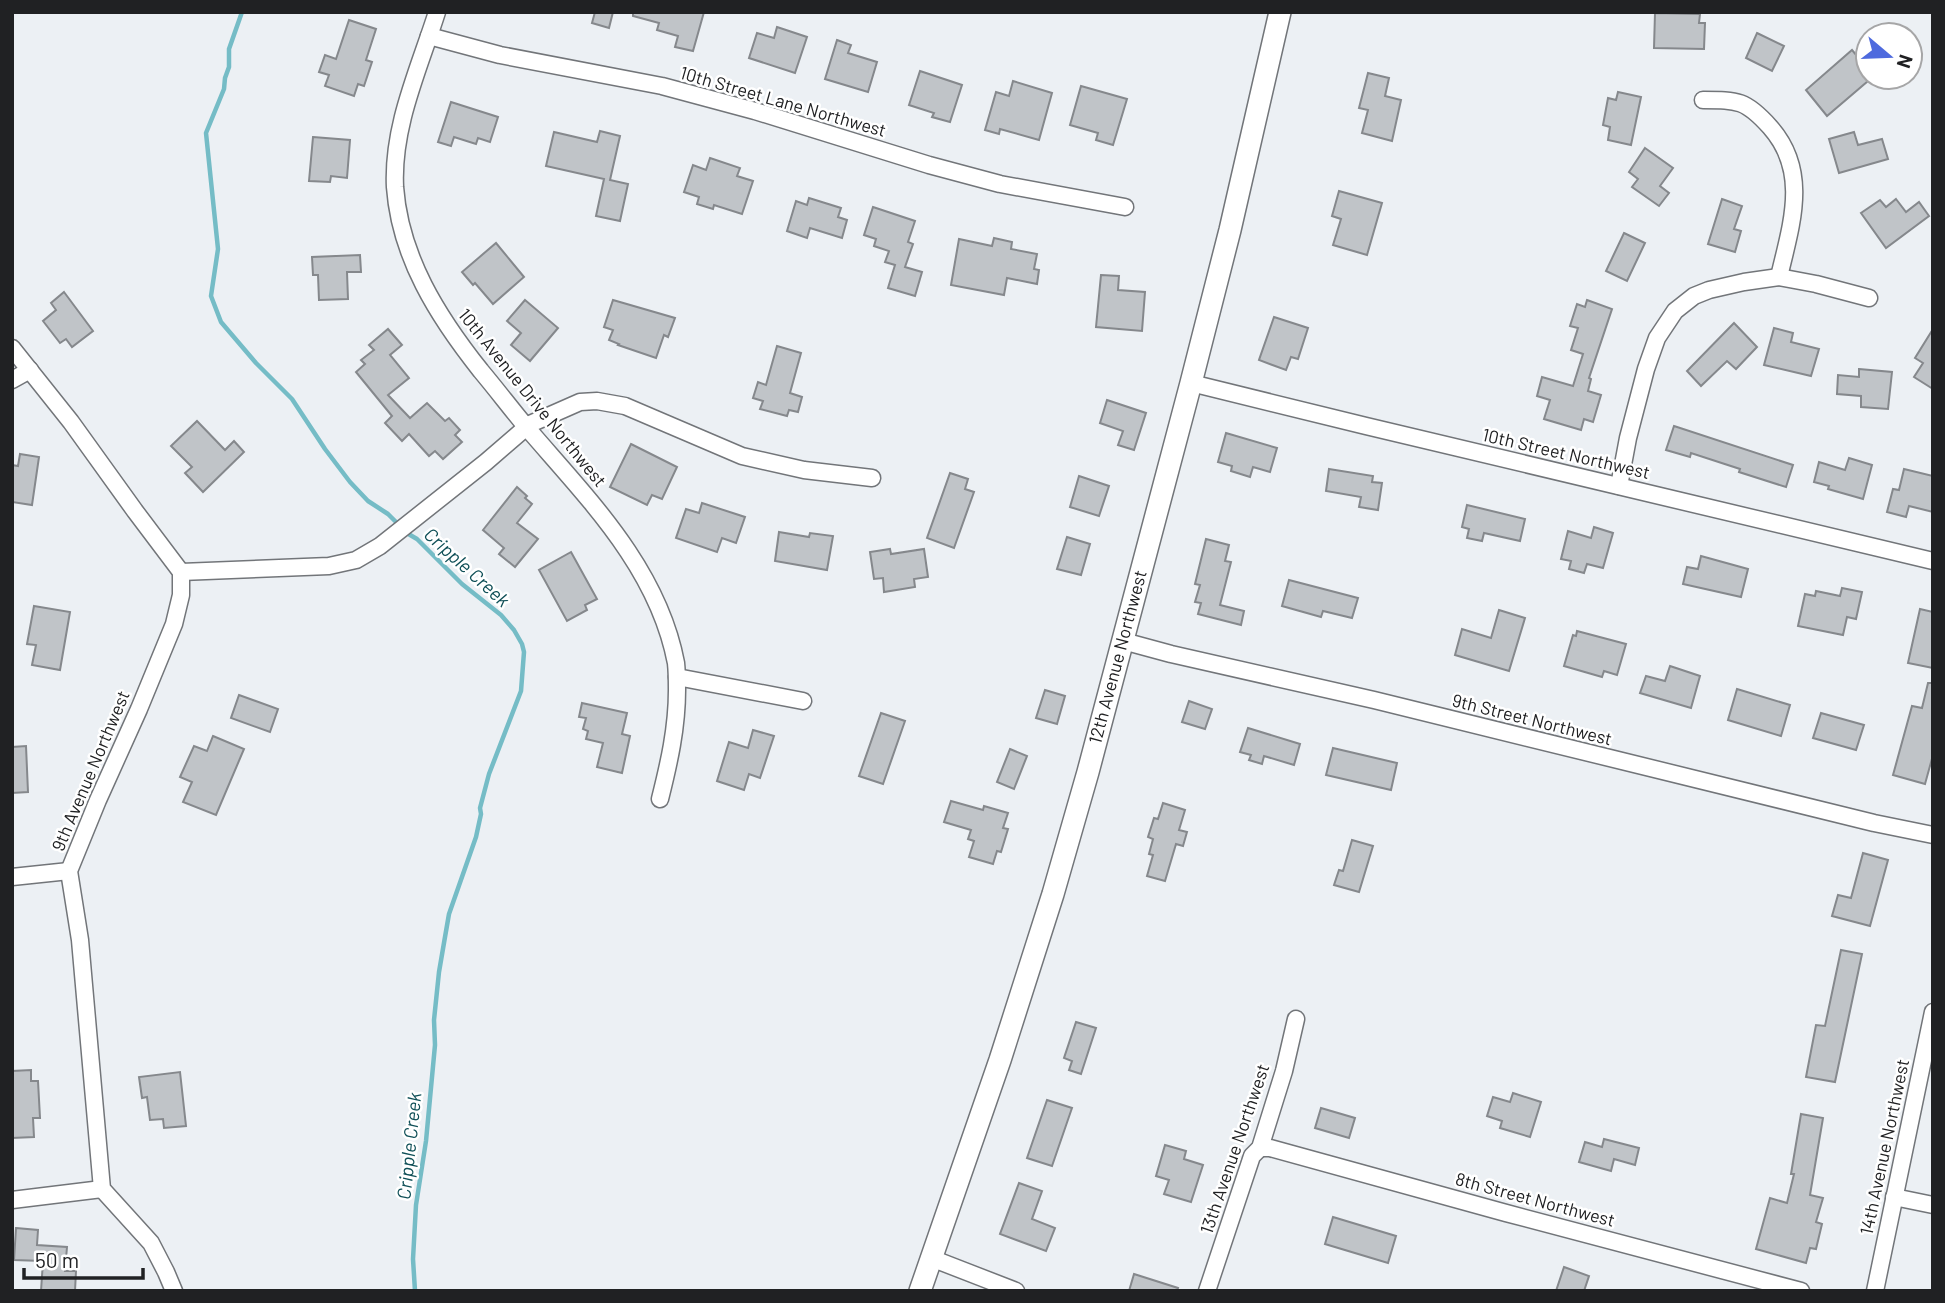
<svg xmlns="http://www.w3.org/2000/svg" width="1945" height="1303" font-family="Barlow,sans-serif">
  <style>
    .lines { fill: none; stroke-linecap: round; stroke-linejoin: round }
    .stream { stroke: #75bcc6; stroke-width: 4.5 }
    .building { fill: #c0c4c8; stroke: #85888c; stroke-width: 2 }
    .minor-casing { stroke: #727579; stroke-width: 19 }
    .major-casing { stroke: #727579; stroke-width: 24 }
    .minor { stroke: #fff; stroke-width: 16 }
    .major { stroke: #fff; stroke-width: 21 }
    .labels { text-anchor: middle; stroke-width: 5; stroke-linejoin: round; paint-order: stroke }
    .street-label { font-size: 18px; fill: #202123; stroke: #fff }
    .water-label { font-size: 19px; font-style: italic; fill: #0f4f57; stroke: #fff }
  </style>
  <rect width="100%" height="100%" fill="#ecf0f4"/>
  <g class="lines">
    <g class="stream">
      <path d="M242,12l-13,37v18l-4,11 -1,11 -18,44 12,116 -7,47 10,26 35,41 36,36 33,50 25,33 18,19 20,13 11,11"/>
      <path d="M405,532l12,7 45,45 39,31 13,15 8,14 2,8 -3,39 -32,83 -9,34 1,6 -5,23 -27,77 -4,23 -6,35 -5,48 1,25 -9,96 -10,64 -3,54 2,32"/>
    </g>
  </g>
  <g class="building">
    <path d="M595,12h18l-4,16 -17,-5z"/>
    <path d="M633,12h71l-11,39 -18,-4 3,-11 -21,-6 2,-7 -26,-7z"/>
    <path d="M1655,13l45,1 -1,9h6l-1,26 -50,-1z"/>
    <path d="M349,20l27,9 -10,31 6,2 -8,24 -6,-2 -4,12 -29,-10 4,-11 -10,-3 6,-17 11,4z"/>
    <path d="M777,27l30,10 -12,36 -46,-15 8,-25 17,5z"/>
    <path d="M1757,33l27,13 -12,25 -26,-13z"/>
    <path d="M837,40l14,5 -3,8 29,9 -9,30 -43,-13z"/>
    <path d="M1852,50l16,19v12l-41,35 -21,-26z"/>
    <path d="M920,71l42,14 -12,37 -18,-5 2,-4 -25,-8z"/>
    <path d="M1368,73l21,5 -4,18 16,4 -9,41 -30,-8 6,-23 -9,-2z"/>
    <path d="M1013,81l39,12 -13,47 -39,-11 -1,5 -14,-4 11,-38 13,4z"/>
    <path d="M1081,86l46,13 -14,46 -17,-5 2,-7 -28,-8z"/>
    <path d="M1618,92l23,5 -10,48 -23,-5 2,-13 -7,-2 5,-27 8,2z"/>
    <path d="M451,102l47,15 -8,25 -12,-4 -2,6 -22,-7 -3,9 -13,-4z"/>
    <path d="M600,131l20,5 -10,44 18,4 -8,37 -24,-5 8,-37 -58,-13 8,-34 43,10z"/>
    <path d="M1854,132l4,13 24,-6 6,20 -49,14 -10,-34z"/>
    <path d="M313,137l37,3 -3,38 -16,-2 -1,6 -21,-1z"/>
    <path d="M1645,148l28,20 -13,18 9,7 -10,13 -27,-19 6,-8 -9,-7z"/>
    <path d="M710,158l30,10 -3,8 16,5 -11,33 -28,-9 -1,4 -16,-5 2,-7 -15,-5 9,-27 13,5z"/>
    <path d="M1339,191l43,12 -15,52 -34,-10 8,-26 -9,-3z"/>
    <path d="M809,198l32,10 -3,9 9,3 -5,18 -32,-10 -3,10 -20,-7 9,-30 11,4z"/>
    <path d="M1722,199l20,7 -8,23 7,2 -6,21 -27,-8z"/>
    <path d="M1896,199l10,13 13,-10 10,14 -43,32 -25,-35 19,-13 6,7z"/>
    <path d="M873,207l42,14 -7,21 5,2 -8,23 17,5 -7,24 -27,-8 7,-23 -10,-3 4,-11 -15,-5 2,-7 -12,-4z"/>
    <path d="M1624,233l21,10 -18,38 -21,-10z"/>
    <path d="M994,238l18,4 -1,7 26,5 -3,15 5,1 -2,14 -30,-6 -3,17 -53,-10 8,-46 33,7z"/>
    <path d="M496,243l28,34 -31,27 -18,-21 -2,2 -11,-13z"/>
    <path d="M360,255l1,17h-14l1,27 -29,1 -1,-25h-5l-1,-18z"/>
    <path d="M1101,275l18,1 -1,14 27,2 -3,39 -46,-4z"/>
    <path d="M64,292l29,39 -21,16 -6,-8 -6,4 -17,-22 13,-11 -5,-7z"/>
    <path d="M525,300l33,28 -28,33 -19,-16 10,-12 -14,-12z"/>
    <path d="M613,300l62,18 -7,19 -4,-2 -8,23 -38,-13 1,-1 -10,-4 4,-10 -9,-3z"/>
    <path d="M1587,300l25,9 -23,69 2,1 -3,12 13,4 -8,27 -9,-3 -3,11 -37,-11 6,-19 -13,-4 5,-19 31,9 10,-32 -12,-4 7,-22 -8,-2 7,-22 8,3z"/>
    <path d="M1274,317l34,11 -10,31 -7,-2 -5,13 -27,-10z"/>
    <path d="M1734,323l23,24 -21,22 -9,-8 -26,25 -14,-15z"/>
    <path d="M1774,328l19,5 -2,9 28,7 -8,27 -47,-11z"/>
    <path d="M388,329l14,16 -12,10 19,23 -21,17 22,23 17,-15 18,18 4,-3 11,12 -5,5 7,7 -19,17 -8,-8 -6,5 -20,-22 -7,7 -17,-18 7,-7 -36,-44 9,-8 -4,-4 13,-10 -5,-5z"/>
    <path d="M1933,329v60l-19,-12 9,-14 -8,-5z"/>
    <path d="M777,346l24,7 -11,40 12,4 -4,15 -9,-2 -2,6 -27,-7 3,-8 -10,-3 5,-16 8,3z"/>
    <path d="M1859,369l33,3 -4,37 -27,-2v-11l-24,-2 1,-19 21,2z"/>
    <path d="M1107,400l39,13 -12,37 -16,-5 5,-14 -23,-8z"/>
    <path d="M197,421l28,29 9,-9 10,11 -41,40 -18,-19 7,-6 -21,-21z"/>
    <path d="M1674,426l119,39 -7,22 -47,-15 1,-3 -49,-16 -1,4 -24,-7z"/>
    <path d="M1226,433l51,15 -7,24 -17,-5 -3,10 -19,-6 1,-5 -14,-4z"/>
    <path d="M631,444l46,23 -15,32 -10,-4 -5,10 -37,-18z"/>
    <path d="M20,454l19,3 -7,48 -20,-3v-37l6,1z"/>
    <path d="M1849,458l23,7 -9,34 -35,-10 1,-3 -15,-4 5,-20 26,8z"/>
    <path d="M1329,469l44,7 -1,6 10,1 -4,27 -19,-3 2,-10 -35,-6z"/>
    <path d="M1904,469l29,7v36l-24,-6 -3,11 -19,-5 6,-23 6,1z"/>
    <path d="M950,473l18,6 -3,10 9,3 -20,56 -27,-10z"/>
    <path d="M1079,476l30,10 -10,30 -29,-9z"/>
    <path d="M517,487l10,9 -2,2 7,6 -15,19 21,16 -23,28 -16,-13 5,-6 -21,-18z"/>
    <path d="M702,503l43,14 -9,26 -14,-5 -5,14 -41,-14 10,-29 13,4z"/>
    <path d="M1467,505l58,14 -5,22 -36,-8 -2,8 -15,-3 2,-9 -7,-2z"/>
    <path d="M1594,527l19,6 -10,35 -16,-4 -3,9 -15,-4 2,-8 -10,-2 7,-28 23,7z"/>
    <path d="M779,532l30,5 1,-4 23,3 -6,34 -52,-9z"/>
    <path d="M1067,537l23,7 -9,31 -24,-6z"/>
    <path d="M1206,539l23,6 -4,16 6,1 -11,43 24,6 -3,14 -43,-11 3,-11 -6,-1 5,-17 -5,-1z"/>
    <path d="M890,549l1,5 33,-5 4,28 -14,2 1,8 -31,5 -1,-14 -9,1 -4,-27z"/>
    <path d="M571,552l26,47 -12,6 2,5 -20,11 -28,-51z"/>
    <path d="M1701,556l47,13 -7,28 -58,-13 4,-17 11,2z"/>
    <path d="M1289,580l69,18 -6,20 -29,-7 -2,6 -39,-11z"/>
    <path d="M1842,588l20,4 -6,27 -9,-2 -4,18 -45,-9 7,-32 10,2 1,-5 24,5z"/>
    <path d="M34,606l36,6 -10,58 -28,-5 4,-20 -9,-1z"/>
    <path d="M1920,609l13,3v56l-25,-5z"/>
    <path d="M1499,610l26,8 -16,53 -54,-16 7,-26 29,9z"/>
    <path d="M1577,631l49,13 -9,31 -13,-4 -2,6 -38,-11 9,-31 3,1z"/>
    <path d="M1670,666l30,10 -9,32 -51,-15 6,-17 19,5z"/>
    <path d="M1928,683h5v72l-8,29 -32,-9 19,-69 10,2z"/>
    <path d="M1737,689l53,16 -9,31 -53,-16z"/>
    <path d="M1045,690l20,6 -8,28 -21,-6z"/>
    <path d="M239,695l39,14 -8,23 -39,-14z"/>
    <path d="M1189,701l23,8 -7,20 -23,-7z"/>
    <path d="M582,703l45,10 -5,21 8,2 -8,37 -25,-6 6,-24 -17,-4 2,-8 -5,-2 3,-11 -7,-1z"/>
    <path d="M881,713l24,8 -22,63 -24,-8z"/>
    <path d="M1821,713l43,12 -8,25 -43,-12z"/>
    <path d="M1248,728l52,16 -6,21 -30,-9 -2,8 -13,-4 2,-5 -11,-3z"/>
    <path d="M753,730l21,6 -14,42 -11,-4 -5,16 -27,-9 12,-39 19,6z"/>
    <path d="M213,736l31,13 -28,66 -33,-13 9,-20 -12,-5 14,-31 13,5z"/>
    <path d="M26,746l2,46 -16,1v-46z"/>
    <path d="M1333,748l64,15 -6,27 -65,-15z"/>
    <path d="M1010,749l17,7 -13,33 -17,-7z"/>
    <path d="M951,801l32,9 1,-4 24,7 -5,15 5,1 -7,23 -4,-1 -4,13 -24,-7 5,-16 -6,-2 3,-9 -27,-8z"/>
    <path d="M1163,803l22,7 -6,20 8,2 -4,14 -7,-2 -11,37 -18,-5 6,-21 -4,-1 4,-15 -5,-2 6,-19 4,1z"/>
    <path d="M1352,840l21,6 -14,46 -25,-7 5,-15 4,1z"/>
    <path d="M1863,853l25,7 -18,66 -38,-10 6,-21 13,3z"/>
    <path d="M1841,950l21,4 -27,128 -29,-5 10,-52 9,1z"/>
    <path d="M1076,1022l20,6 -15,46 -12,-4 3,-9 -8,-3z"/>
    <path d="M31,1070v11h7l2,37h-7l1,19 -22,1v-67z"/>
    <path d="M180,1072l6,54 -22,2 -1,-9 -13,1 -3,-23 -5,1 -3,-21z"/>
    <path d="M1513,1093l28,9 -11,35 -30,-9 2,-7 -15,-5 6,-19 17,5z"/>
    <path d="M1047,1100l25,8 -20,58 -25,-8z"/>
    <path d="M1321,1108l34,10 -6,20 -34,-10z"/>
    <path d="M1801,1114l22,4 -13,77 13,3 -7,24 6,2 -6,25 -6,-1 -4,15 -50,-14 14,-51 17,5 7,-29h-3z"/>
    <path d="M1604,1139l35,9 -4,17 -21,-6 -3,12 -32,-9 6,-20 17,5z"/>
    <path d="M1165,1145l21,6 -2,8 19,6 -12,37 -27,-8 5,-14 -13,-4z"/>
    <path d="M1019,1183l23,8 -10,28 23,9 -9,23 -46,-17z"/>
    <path d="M1333,1217l63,19 -8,27 -63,-19z"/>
    <path d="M16,1228l22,2 -1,15 30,2 -2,24h11l-1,20h-34l2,-30 -29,-1z"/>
    <path d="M1564,1267l25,9 -5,15h-28z"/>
    <path d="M1134,1274l44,14 -1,3h-48z"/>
  </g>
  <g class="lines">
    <defs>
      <g id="minor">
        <path d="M437,12c-18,57 -45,114 -42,175 5,70 43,130 86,184 16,19 31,39 47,58 60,70 130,139 148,234 1,9 1,18 1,27 0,38 -8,73 -17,109"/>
        <path d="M429,36l71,19 162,31 93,25 174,54 71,19 125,23"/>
        <path d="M1703,100c35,0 43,0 67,27 40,45 21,98 9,150"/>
        <path d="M12,348l59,74 64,89 46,61v23l-7,29 -35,85 -41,91 -29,71 11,69 22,249 49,54 15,29 8,19"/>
        <path d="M12,380l18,-10"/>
        <path d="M1191,383l175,43 567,135"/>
        <path d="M1619,486l9,-48 18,-69 11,-31 18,-27 19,-15 15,-6 35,-8 35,-5 37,7 53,14"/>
        <path d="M181,572l148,-6 27,-6 24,-14 106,-84 44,-38 50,-22 17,-1 28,5 117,50 62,14 68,8"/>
        <path d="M1123,641l48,13 203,46 500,123 59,12"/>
        <path d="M677,677l126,24"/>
        <path d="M12,877l57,-6"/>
        <path d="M1260,1148h10l236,65 295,78"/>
        <path d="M1894,1197l39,8"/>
        <path d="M12,1200l90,-11"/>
        <path d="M931,1258l85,33"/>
        <path d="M1207,1291l45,-135 8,-8 24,-77 12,-52"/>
        <path d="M1875,1291l58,-279"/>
      </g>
      <path id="major" d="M920,1291l80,-231 53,-166 35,-122 103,-389 39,-153 50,-218"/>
    </defs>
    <use href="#minor" class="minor-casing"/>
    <use href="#major" class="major-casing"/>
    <use href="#minor" class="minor"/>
    <use href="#major" class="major"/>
  </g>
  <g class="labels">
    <g class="street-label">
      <text transform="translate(783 102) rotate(16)" y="6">10th Street Lane Northwest</text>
      <text transform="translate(532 398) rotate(51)" y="6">10th Avenue Drive Northwest</text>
      <text transform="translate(1566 454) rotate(13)" y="6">10th Street Northwest</text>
      <text transform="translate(1118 657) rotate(-75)" y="6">12th Avenue Northwest</text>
      <text transform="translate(1532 720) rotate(14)" y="6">9th Street Northwest</text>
      <text transform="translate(91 771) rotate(-67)" y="6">9th Avenue Northwest</text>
      <text transform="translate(1885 1147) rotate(-78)" y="6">14th Avenue Northwest</text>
      <text transform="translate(1235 1149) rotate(-71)" y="6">13th Avenue Northwest</text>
      <text transform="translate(1535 1200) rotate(15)" y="6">8th Street Northwest</text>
    </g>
    <g class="water-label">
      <text transform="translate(467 567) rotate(42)" y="7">Cripple Creek</text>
      <text transform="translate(409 1146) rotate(-84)" y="7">Cripple Creek</text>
    </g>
  </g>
  <rect width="1945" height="1303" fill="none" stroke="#202123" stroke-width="28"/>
  <g transform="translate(1889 56) rotate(109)"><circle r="33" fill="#ffffff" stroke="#a6a6a7" stroke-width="2"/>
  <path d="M0-5L12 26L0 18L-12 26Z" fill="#4e6ade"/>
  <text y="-10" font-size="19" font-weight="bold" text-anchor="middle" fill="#202123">N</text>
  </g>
  <path d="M24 1268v10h119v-10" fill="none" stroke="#202123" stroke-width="3.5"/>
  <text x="35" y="1268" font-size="21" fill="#202123" stroke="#ffffff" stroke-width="5" paint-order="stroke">50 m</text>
</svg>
